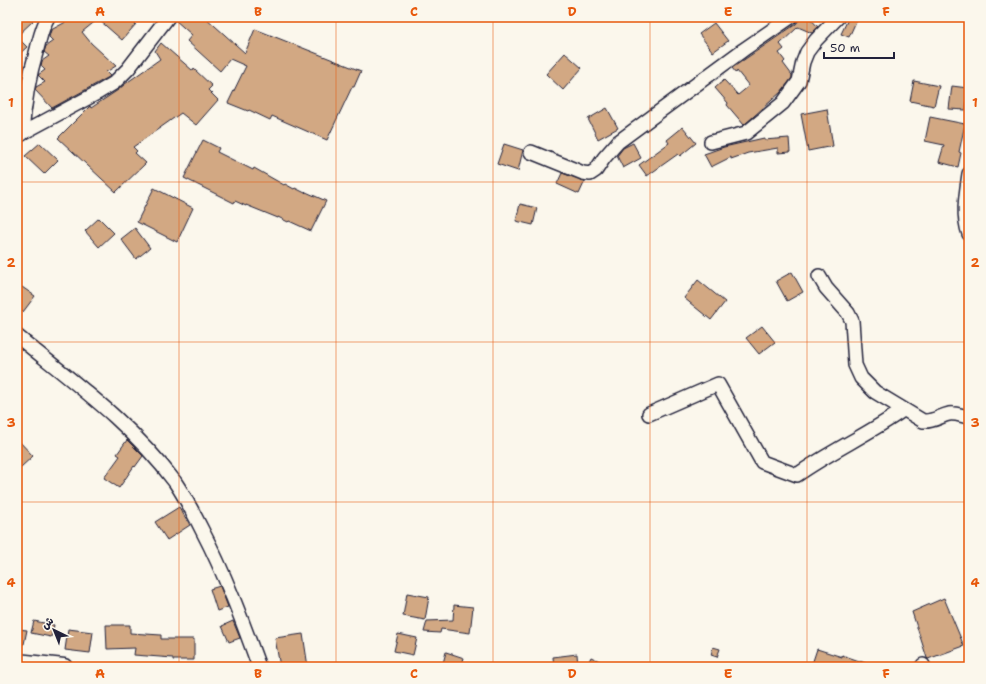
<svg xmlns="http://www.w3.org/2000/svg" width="986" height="684" font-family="'Shantell Sans','Playpen Sans Arabic',sans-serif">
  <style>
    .building { fill: #d2a883; stroke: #22223b }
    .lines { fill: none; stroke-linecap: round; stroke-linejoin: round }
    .minor-casing { stroke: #22223b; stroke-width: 16 }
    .major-casing { stroke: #22223b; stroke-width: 19 }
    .minor { stroke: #fbf7ec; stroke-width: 13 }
    .major { stroke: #fbf7ec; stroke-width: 16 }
    .grid { fill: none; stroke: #e8590c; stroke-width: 1; stroke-opacity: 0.55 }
    .neatline { fill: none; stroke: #e8590c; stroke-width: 1.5 }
    .grid-label { font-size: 13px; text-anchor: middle; font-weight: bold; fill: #e8590c }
  </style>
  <rect width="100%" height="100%" fill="#fbf7ec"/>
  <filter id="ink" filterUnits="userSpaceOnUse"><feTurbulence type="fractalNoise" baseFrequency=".025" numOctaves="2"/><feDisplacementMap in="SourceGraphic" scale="8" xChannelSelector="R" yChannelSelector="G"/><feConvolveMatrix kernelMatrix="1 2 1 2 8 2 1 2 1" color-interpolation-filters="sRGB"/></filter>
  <g filter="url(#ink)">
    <g class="building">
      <path d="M17,17h12l4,4 -16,15z"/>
      <path d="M75,17h53l8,7 -14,16 -24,-21 -16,13 9,11 25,23 -10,6 4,4 -1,1 -57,31 -17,-18 1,-3 9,-5 -7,-7 7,-5 -4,-4 1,-5 7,-5 -5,-4 2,-6 7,-5 -4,-4 2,-7z"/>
      <path d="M176,17h29l40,36 10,-24 106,42 -7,16h-2l-25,53 -55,-24 -2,4 -21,-10 -1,1 -20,-8 18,-37 -16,-7 -10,12 -33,-30 5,-6 -17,-15z"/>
      <path d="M801,17h8l9,10 -6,6 -14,-6 -18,17 4,5 -5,4 6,8 -2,2 9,12v3l-11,14 -37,33 -17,-20 1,-2 -13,-15 9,-8 14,15 11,-9 -12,-15 -1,2 -4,-5 64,-44z"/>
      <path d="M849,17h9l-9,20 -8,-3z"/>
      <path d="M714,23l14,18 -15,11 -14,-18z"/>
      <path d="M17,37l10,10 -10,9z"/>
      <path d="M161,43l31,27 2,-1 18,17 -4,4 10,10 -22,25 -15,-12 -48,34 4,4 -2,2 11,10 -30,29 -58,-54 32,-32 1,2 27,-18 7,-6 35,-25 -5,-8z"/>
      <path d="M565,53l17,15 -19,22 -17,-16z"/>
      <path d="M914,81l25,5 -5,20 -24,-5z"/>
      <path d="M952,86l16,2 -2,22 -17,-1z"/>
      <path d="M607,108l11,20 -20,11 -10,-20z"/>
      <path d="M827,109l6,37 -25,5 -7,-37z"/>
      <path d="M930,117l35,7 -6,28 2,1 -3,14 -19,-5 5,-17 -19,-4z"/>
      <path d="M683,127l13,16 -16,13 -2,-2 -31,22 -8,-11 30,-22 -2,-3z"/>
      <path d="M764,138v2l25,-2 1,14 -12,1v-5l-30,5 -17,6v-2l-20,10 -7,-13 20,-7z"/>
      <path d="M203,140l16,8 -2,4 36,18 1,-2 30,17 1,-1 9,5 1,-1 10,5 1,-1 20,9 -15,30 -22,-10 -1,1 -10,-5v1l-32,-13v1l-11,-5 -1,2 -50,-25z"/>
      <path d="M40,143l18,17 -14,14 -19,-18z"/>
      <path d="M633,143l8,15 -18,10 -6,-12 6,-8z"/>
      <path d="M504,144l19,6 -5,21 -21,-7z"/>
      <path d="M562,173l23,8 -6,13 -22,-10z"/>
      <path d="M154,188l39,20 -16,34 -40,-20z"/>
      <path d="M520,204l17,4 -4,17 -17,-4z"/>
      <path d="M99,218l15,15 -15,14 -14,-16z"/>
      <path d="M135,228l15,20 -14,11 -15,-20z"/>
      <path d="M792,272l11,20 -16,9 -11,-20z"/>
      <path d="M698,280l27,22 -14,18 -27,-22z"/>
      <path d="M17,285l4,3 1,-1 13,9 -12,16 -6,-5z"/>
      <path d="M762,326l13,16 -16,12 -13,-16z"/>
      <path d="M17,439l16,17 -12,11 -4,-4z"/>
      <path d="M127,440l16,16 -8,11 -1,-1 -15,22 -15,-10 16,-22 -3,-2z"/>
      <path d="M179,507l11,18 -23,15 -12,-18z"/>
      <path d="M220,586l8,21 -11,4 -7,-22z"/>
      <path d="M407,593l22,4 -4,23 -22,-4z"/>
      <path d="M944,598l20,48 -36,13 -1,-1 -15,-46z"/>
      <path d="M454,605l19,2 -3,26 -29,-4 -1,4 -16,-1 3,-11 26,-1z"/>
      <path d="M34,621l20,4 -3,12 -20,-4z"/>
      <path d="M233,621l7,17 -11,4 -7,-16z"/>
      <path d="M106,625h24v8l31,2v4h33v21h-21v-2l-39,-3 1,-7 -28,1z"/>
      <path d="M17,629l10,1 -3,14 -7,-1z"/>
      <path d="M68,629l25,3 -3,21 -25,-3z"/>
      <path d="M303,634l5,33h-28l-5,-29z"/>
      <path d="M398,634l19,4 -4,17 -19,-4z"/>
      <path d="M713,647l7,2 -3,8 -6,-2z"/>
      <path d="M817,649l25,8v-2l32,11v1h-63z"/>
      <path d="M446,652l18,6 -3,9h-19z"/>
      <path d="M577,654l1,13h-24l-1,-10z"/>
      <path d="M591,657l21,10h-26z"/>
    </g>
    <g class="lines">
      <defs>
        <g id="minor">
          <path d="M22,134c2,-29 7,-58 15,-85 3,-11 5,-22 11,-32"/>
          <path d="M17,136l82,-44 15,-9 14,-14 40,-52"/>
          <path d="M711,142l35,-9 37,-30 16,-22 4,-19 4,-10 9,-12 22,-23"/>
          <path d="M531,152l52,21 7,1 6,-4 8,-12 14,-16 125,-92 48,-33"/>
          <path d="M969,174c-3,20 -7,41 0,60"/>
          <path d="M819,276l7,12 22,25 4,8 3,44 6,13 14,14 48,29c10,1 17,-5 26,-7 7,-1 13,2 20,3"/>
          <path d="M17,336c56,46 114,87 158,146 10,15 19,32 27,48 23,44 40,90 57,137"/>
          <path d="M649,414l69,-30 44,78 35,13c34,-24 72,-41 106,-65"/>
          <path d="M922,667l1,-2"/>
        </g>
        <path id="major" d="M17,662l47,5"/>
      </defs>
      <use href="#minor" class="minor-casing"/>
      <use href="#major" class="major-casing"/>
      <use href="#minor" class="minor"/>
      <use href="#major" class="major"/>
    </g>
  </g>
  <path class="grid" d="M179,17v650M336,17v650M493,17v650M650,17v650M807,17v650M17,182h952M17,342h952M17,502h952"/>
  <rect width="986" height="684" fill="none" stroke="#fbf7ec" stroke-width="44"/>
  <g transform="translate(54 630) rotate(317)" stroke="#fbf7ec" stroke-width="3" paint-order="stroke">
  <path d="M0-3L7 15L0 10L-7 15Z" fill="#22223b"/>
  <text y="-6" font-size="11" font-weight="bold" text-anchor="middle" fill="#22223b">ش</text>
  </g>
  <path d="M824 52v6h70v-6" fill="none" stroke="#22223b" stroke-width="2"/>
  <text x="830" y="52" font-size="12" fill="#22223b" stroke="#fbf7ec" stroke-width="3" paint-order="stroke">50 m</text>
  <rect x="22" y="22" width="942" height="640" class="neatline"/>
  <g class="grid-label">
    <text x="100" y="16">A</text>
    <text x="258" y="16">B</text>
    <text x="414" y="16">C</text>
    <text x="572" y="16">D</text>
    <text x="728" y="16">E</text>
    <text x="886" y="16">F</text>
    <text x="11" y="107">1</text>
    <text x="975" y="107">1</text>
    <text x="11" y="267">2</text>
    <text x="975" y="267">2</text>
    <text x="11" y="427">3</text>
    <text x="975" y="427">3</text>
    <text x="11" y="587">4</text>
    <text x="975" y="587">4</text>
    <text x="100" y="678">A</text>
    <text x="258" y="678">B</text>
    <text x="414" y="678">C</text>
    <text x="572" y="678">D</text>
    <text x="728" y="678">E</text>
    <text x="886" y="678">F</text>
  </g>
</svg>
